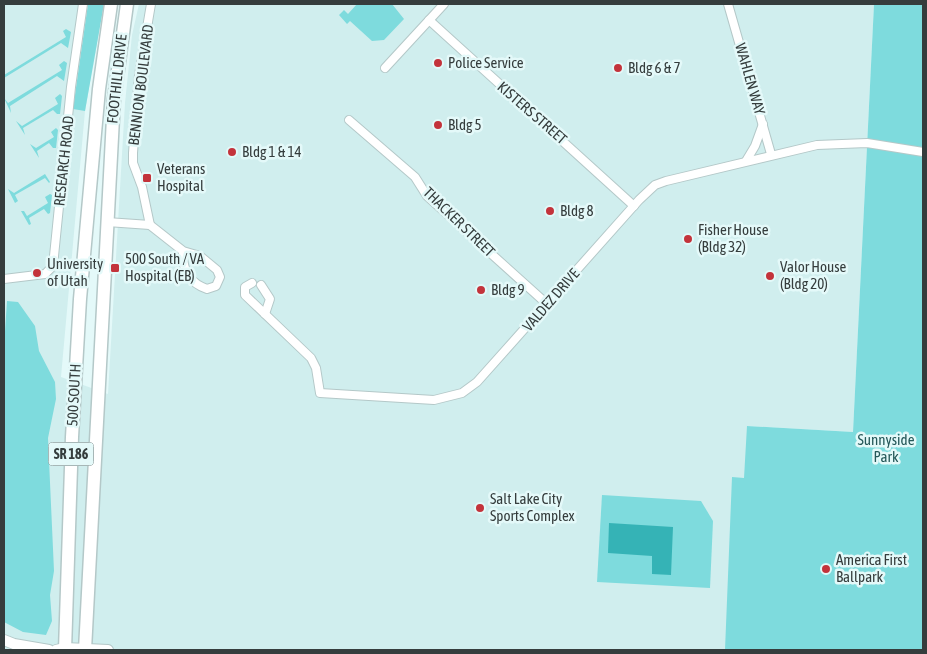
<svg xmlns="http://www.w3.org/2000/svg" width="927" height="654" font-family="'Asap Condensed',sans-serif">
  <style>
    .built { fill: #d0eeee }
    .green { fill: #7edbdd }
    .water { fill: #35b3b6 }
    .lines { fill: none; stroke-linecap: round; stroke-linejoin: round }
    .minor-casing { stroke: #b4c8c8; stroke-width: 10 }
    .tertiary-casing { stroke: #b4c8c8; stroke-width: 12 }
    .primary-casing { stroke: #b4c8c8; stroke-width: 15 }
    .minor { stroke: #fff; stroke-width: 8 }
    .tertiary { stroke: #fff; stroke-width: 10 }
    .primary { stroke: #fff; stroke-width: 12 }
    .poi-dot { fill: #c3333b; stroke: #e4f9f9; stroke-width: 2 }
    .labels { text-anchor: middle; stroke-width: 5; stroke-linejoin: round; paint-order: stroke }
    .shield { fill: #e4f9f9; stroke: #6a7575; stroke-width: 1 }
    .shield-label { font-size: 14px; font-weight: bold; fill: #353d3d }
    .poi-label { font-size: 15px; fill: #353d3d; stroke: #e4f9f9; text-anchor: start }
    .street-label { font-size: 15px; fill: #353d3d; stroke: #e4f9f9 }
    .park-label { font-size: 15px; fill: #255859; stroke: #e4f9f9 }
  </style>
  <rect width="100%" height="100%" fill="#e4f9f9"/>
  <path class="built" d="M4,4h100l-19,107 -24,266 47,17 17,-291 7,-68 7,-31h735l-21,428 -106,-6 176,224h-919z"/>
  <g class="green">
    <path d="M88,4h16l-19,107 -12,-2z"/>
    <path d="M357,4h35l12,15 -20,21 -12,1 -22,-20 -3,3 -8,-9 5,-5 4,4z"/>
    <path d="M874,4h49v646h-198l7,-173 12,1 3,-52 106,6z"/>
    <path d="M66,29l5,3 -3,16 -7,-5 -57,35v-3l62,-38 -3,-6z"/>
    <path d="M64,61l3,2 -3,18 -7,-5 -47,30 1,7 -7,-15 4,5 54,-33 -3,-5z"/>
    <path d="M60,94l2,2 -2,18h-3l-4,-4 -30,18 2,7 -9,-14 6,5 36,-22 -3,-6z"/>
    <path d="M56,128l2,2 -2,18h-3l-4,-5 -12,8 2,7 -9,-14 6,4 18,-11 -3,-5z"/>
    <path d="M45,174l5,8 -1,1 -4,-5 -30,17 3,6 -3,2 -7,-14 6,4z"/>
    <path d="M50,194l2,1 -2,18 -2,1 -4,-5 -15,9 2,6 -2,1 -8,-14h3l3,5 21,-13 -3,-6z"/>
    <path d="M7,301l11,1 17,24 4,25 16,31 1,17 -8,39 6,133 -4,24 2,26 -6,14 -23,-3 -19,-10v-276z"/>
    <path d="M602,495l99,6 12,20 -3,67 -113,-6z"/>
  </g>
  <path class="water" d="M609,523l64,4 -2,48 -19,-1v-18l-44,-3z"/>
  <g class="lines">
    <defs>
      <g id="minor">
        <path d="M728,4l43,150"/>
        <path d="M429,20l205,186"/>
        <path d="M385,68l59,-64"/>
        <path d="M349,120l66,57 12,19 120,108"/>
        <path d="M746,161l9,-15 8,-22"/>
        <path d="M107,222l43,3 33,26 17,5 17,14 3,7 -4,9 -9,3c-18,-6 -25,-20 -24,-38"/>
        <path d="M150,225l-8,-38 -9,-24v-10l6,-78 12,-71"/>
        <path d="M4,279l41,-5 8,-8 18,-179 12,-83"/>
        <path d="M252,283l-7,4v8l66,63 5,10 4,25 114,7 28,-7 15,-11 162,-182 16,-15 11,-4 151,-36 50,-2 56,9"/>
        <path d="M261,285l9,14 -5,15"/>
      </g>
      <g id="tertiary">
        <path d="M4,640l10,4 35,6"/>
        <path d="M56,650l9,-2 43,2"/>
      </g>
      <g id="primary">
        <path d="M65,650l7,-213 8,-138 19,-210 12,-85"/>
        <path d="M85,650l29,-551 13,-95"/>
      </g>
    </defs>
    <use href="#minor" class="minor-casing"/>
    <use href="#tertiary" class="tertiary-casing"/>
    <use href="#primary" class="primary-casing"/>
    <use href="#minor" class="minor"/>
    <use href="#tertiary" class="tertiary"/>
    <use href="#primary" class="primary"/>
  </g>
  <g class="poi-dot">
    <circle cx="438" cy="63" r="5"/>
    <circle cx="618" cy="68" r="5"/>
    <circle cx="438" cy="125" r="5"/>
    <circle cx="232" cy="152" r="5"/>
    <rect x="142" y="173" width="10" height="10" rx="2.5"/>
    <circle cx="550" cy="211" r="5"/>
    <circle cx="688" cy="239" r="5"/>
    <rect x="110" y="263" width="10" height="10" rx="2.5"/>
    <circle cx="37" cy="273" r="5"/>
    <circle cx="770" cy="276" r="5"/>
    <circle cx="481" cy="290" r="5"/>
    <circle cx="480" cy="508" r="5"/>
    <circle cx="826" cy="569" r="5"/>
  </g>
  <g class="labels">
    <rect class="shield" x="48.5" y="442.5" width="45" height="23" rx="4"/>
    <g class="shield-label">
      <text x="71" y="459">SR 186</text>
    </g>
    <g class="poi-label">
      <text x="448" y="68">Police Service</text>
      <text x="628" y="73">Bldg 6 &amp; 7</text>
      <text x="448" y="130">Bldg 5</text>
      <text x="242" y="157">Bldg 1 &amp; 14</text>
      <text x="157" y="174">Veterans<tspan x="157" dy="17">Hospital</tspan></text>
      <text x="560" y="216">Bldg 8</text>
      <text x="698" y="235">Fisher House<tspan x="698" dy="17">(Bldg 32)</tspan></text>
      <text x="125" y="264">500 South / VA<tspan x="125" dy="17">Hospital (EB)</tspan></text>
      <text x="47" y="269">University<tspan x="47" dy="17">of Utah</tspan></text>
      <text x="780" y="272">Valor House<tspan x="780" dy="17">(Bldg 20)</tspan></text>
      <text x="491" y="295">Bldg 9</text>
      <text x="490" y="504">Salt Lake City<tspan x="490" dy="17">Sports Complex</tspan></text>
      <text x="836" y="565">America First<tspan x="836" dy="17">Ballpark</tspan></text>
    </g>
    <g class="street-label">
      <text transform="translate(117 79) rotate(-84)" y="5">FOOTHILL DRIVE</text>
      <text transform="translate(750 79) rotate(74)" y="5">WAHLEN WAY</text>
      <text transform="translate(141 85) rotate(-83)" y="5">BENNION BOULEVARD</text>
      <text transform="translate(532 113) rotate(41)" y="5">KISTERS STREET</text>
      <text transform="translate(64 161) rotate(-84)" y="5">RESEARCH ROAD</text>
      <text transform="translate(459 222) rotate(44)" y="5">THACKER STREET</text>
      <text transform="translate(551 300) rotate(-49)" y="5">VALDEZ DRIVE</text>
      <text transform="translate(74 395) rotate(-87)" y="5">500 SOUTH</text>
    </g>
    <g class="park-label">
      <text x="886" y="445">Sunnyside<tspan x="886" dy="17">Park</tspan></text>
    </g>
  </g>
  <rect width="927" height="654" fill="none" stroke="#353d3d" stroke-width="10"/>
</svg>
